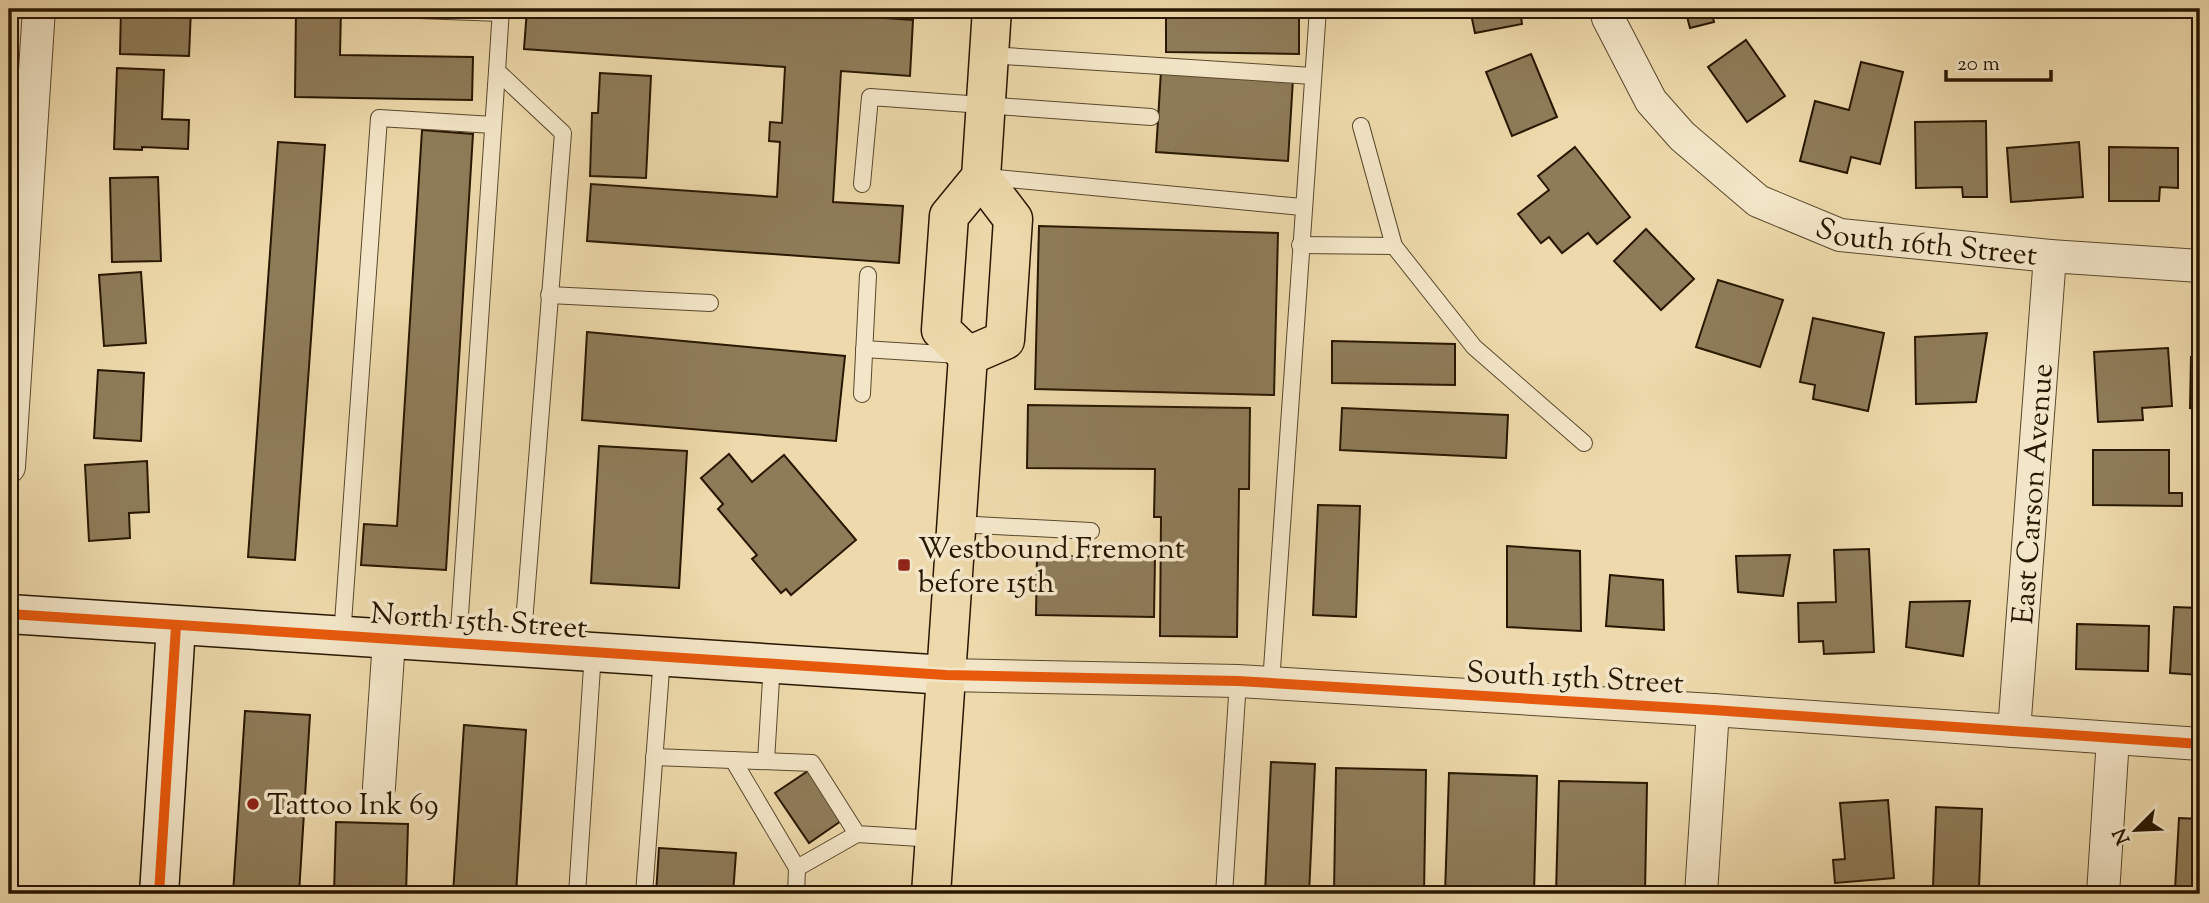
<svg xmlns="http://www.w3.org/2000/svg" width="2209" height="903" font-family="'Sorts Mill Goudy',serif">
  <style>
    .building { fill: #8e7c59; stroke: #281700; stroke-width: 2 }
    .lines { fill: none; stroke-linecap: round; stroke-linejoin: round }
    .lane-casing { stroke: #59482b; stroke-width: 18 }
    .street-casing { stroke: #59482b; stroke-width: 34 }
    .secondary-casing { stroke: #281700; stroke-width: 41 }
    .primary-casing { stroke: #281700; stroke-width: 41 }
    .lane { stroke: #f3e6c8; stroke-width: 16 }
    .street { stroke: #f3e6c8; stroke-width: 32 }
    .secondary { stroke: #f3e6c8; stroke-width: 38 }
    .primary { stroke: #edd9ab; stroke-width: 38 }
    .cycleway-casing { stroke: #f3e6c8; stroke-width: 15 }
    .cycleway { stroke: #e8590c; stroke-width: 10 }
    .poi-dot { fill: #8f2418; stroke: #f3e6c8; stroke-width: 2.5 }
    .labels { text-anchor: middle; stroke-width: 7; stroke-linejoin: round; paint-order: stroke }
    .street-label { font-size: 30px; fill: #281700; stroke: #f3e6c8 }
    .poi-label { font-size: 30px; fill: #281700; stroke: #f3e6c8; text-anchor: start }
  </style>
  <rect width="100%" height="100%" fill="#edd9ab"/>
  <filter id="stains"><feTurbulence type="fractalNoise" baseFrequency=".00286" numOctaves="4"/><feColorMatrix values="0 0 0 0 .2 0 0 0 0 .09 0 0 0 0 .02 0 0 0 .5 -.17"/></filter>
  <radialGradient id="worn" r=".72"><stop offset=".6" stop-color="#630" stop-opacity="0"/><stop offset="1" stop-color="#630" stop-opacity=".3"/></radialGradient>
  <g class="building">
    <path d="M121,9h70l-2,47 -69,-2z"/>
    <path d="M296,9h45l-1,46 133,2 -1,43 -177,-3z"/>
    <path d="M527,9h226l160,11 -3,56 -69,-5 -8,131 70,4 -4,57 -312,-22 4,-57 186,13 3,-55 -11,-1 1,-19 12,1 3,-56 -261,-18z"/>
    <path d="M1103,9h196v45l-133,-2v-39l-63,-1z"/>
    <path d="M1470,9h50l2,15 -47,9z"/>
    <path d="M1685,9h26l3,13 -24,6z"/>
    <path d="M1746,40l39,56 -38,26 -39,-55z"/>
    <path d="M1531,54l26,63 -45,19 -26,-64z"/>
    <path d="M1861,62l42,10 -23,92 -29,-7 -4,16 -47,-12 15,-60 34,9z"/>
    <path d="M117,68l47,2 -2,49 27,1 -1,29 -46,-2v3l-28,-1z"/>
    <path d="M1161,71l132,8 -5,82 -132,-9z"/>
    <path d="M600,73l51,3 -5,102 -56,-2 2,-63h6z"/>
    <path d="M1986,121l1,76h-24l-1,-10 -46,1 -1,-66z"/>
    <path d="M422,130l51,4 -27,436 -85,-5 3,-41 33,2z"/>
    <path d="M278,142l47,3 -30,415 -47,-3z"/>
    <path d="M2079,142l4,55 -72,5 -4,-54z"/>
    <path d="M1575,147l55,70 -33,27 -9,-11 -26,20 -13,-16 -8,6 -23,-29 31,-24 -11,-14z"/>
    <path d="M2109,147l69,1v40l-18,-1 -1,14h-50z"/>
    <path d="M158,177l3,84 -49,1 -2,-84z"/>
    <path d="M1039,226l239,7 -4,162 -239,-6z"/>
    <path d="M1646,229l48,50 -33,31 -47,-49z"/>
    <path d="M141,272l5,71 -42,3 -5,-71z"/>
    <path d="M1718,280l65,20 -23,67 -64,-20z"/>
    <path d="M1813,318l71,15 -16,78 -55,-12 2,-14 -15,-3z"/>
    <path d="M587,332l258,24 -9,85 -254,-21z"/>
    <path d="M1987,333l-11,69 -60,2 -1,-67z"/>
    <path d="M1332,341l123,3v41l-123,-2z"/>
    <path d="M2168,348l4,58 -30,2 1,12 -45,2 -4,-70z"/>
    <path d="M2191,357l9,1v51l-10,-1z"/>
    <path d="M98,370l46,3 -3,68 -47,-3z"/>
    <path d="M1028,405l222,3 -1,81h-10l-2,148 -77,-1 1,-119h-7l1,-48 -128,-1z"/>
    <path d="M1342,408l166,7 -2,43 -166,-8z"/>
    <path d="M599,446l88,5 -8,137 -88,-5z"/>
    <path d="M2093,450h76v43h13v13l-89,-1z"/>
    <path d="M729,454l23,28 32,-27 72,85 -65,55 -5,-6 -5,4 -29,-34 5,-4 -39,-46 5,-5 -22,-26z"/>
    <path d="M147,461l2,51 -20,1 1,25 -41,3 -4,-76z"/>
    <path d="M1318,505l42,1 -4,111 -43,-2z"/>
    <path d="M1507,546l73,5 1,80 -74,-4z"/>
    <path d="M1869,549l5,103 -50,2 -1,-13 -24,1 -1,-39 38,-1 -2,-52z"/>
    <path d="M1790,555l-7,41 -45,-4 -2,-36z"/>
    <path d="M1037,556l118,1 -1,60 -118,-2z"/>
    <path d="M1610,575l53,5 1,50 -58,-4z"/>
    <path d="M1970,601l-7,55 -57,-9 4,-45z"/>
    <path d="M2174,607l26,1v67l-30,-2z"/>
    <path d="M2077,624l72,2 -1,45 -72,-2z"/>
    <path d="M245,711l65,4 -11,179h-66z"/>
    <path d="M464,725l62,5 -10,164h-63z"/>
    <path d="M1271,762l44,2 -6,130h-44z"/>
    <path d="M1336,768l90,2 -2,124h-90z"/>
    <path d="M808,771l33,50 -32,22 -34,-50z"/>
    <path d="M1449,773l88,3 -3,118h-89z"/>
    <path d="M1559,781l88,2 -2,111h-89z"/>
    <path d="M1888,800l6,78 -59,5 -2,-23 12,-1 -5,-56z"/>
    <path d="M1936,807l46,2 -3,79 -46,-1z"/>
    <path d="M2179,818l21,1v73l-25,-2z"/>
    <path d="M336,822l72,2 -2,70h-72z"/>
    <path d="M659,848l77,5 -3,41h-77z"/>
  </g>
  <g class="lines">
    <defs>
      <g id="lane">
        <path d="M393,9l107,4"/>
        <path d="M501,9l-4,62 66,62 -41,515"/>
        <path d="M989,55l324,21"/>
        <path d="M1361,126l33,120 80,101 110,96"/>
        <path d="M987,177l315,30"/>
        <path d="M862,184l8,-87 281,20"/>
        <path d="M1300,245l94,1"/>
        <path d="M549,295l161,8"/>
        <path d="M864,349l95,6"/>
        <path d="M862,394l6,-119"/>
        <path d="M957,524l134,7"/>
        <path d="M342,637l37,-519 114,7"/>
        <path d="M458,644l39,-573"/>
        <path d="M1271,683l47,-674"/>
        <path d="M654,757l158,6 45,71 78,5"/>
        <path d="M733,760l64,108 -1,26"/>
        <path d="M766,761l6,-98"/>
        <path d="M797,868l60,-34"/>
        <path d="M577,894l16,-242"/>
        <path d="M644,894l18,-237"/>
        <path d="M1224,894l14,-213"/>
      </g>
      <g id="street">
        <path id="s1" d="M1606,9l2,9 43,83 31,35 76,65 82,34 210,21 150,10"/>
        <path d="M9,467l30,-458"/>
        <path d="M946,675l292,6 475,29 487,34"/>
        <path id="s2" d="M2014,731l36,-475"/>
        <path d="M379,787l10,-147"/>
        <path d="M1701,894l12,-184"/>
        <path d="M2103,894l10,-156"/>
      </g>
      <g id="secondary">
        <path d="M9,614l937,61"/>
        <path d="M159,894l17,-268"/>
      </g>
      <g id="primary">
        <path d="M968,356l-27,-26 8,-114 32,-39 11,-168"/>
        <path d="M968,356l37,-16 8,-121 -32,-42"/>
        <path d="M931,894l37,-538"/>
      </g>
    </defs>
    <use href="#lane" class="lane-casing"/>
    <use href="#street" class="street-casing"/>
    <use href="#secondary" class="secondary-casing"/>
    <use href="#primary" class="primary-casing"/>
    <use href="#lane" class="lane"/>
    <use href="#street" class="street"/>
    <use href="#secondary" class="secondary"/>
    <use href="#primary" class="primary"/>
    <defs>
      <g id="cycleway">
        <path d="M9,614l937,61 292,6 475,29 487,34"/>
        <path d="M159,894l17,-268"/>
      </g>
    </defs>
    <use href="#cycleway" class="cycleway-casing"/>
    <use href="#cycleway" class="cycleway"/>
  </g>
  <g class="poi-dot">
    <rect x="897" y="558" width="14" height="14" rx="3.5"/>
    <circle cx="253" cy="804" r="7"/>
  </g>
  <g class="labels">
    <g class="street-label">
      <text dy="10" stroke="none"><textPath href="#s1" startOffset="425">South 16th Street</textPath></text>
      <text dy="10" stroke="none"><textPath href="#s2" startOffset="238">East Carson Avenue</textPath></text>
      <text transform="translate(479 620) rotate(4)" y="10">North 15th Street</text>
      <text transform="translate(1575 677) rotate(3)" y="10">South 15th Street</text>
    </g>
    <g class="poi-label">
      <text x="918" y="558">Westbound Fremont<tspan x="918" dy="34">before 15th</tspan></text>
      <text x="267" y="814">Tattoo Ink 69</text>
    </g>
  </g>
  <rect width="2209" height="903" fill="none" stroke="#edd9ab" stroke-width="35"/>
  <rect x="10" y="10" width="2188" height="882" fill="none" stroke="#281700" stroke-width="3.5"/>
  <rect x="18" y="18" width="2174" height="868" fill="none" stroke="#281700" stroke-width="2"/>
  <g transform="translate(2136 830) rotate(246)" stroke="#f3e6c8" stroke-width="5" paint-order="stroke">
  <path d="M0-5L12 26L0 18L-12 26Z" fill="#281700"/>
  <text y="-10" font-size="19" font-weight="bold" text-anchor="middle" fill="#281700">N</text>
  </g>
  <path d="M1946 70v10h105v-10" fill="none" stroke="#281700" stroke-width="3.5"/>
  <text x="1957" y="70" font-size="21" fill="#281700" stroke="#f3e6c8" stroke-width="5" paint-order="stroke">20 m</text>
  <rect width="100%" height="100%" filter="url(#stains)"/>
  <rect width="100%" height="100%" fill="url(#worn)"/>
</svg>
